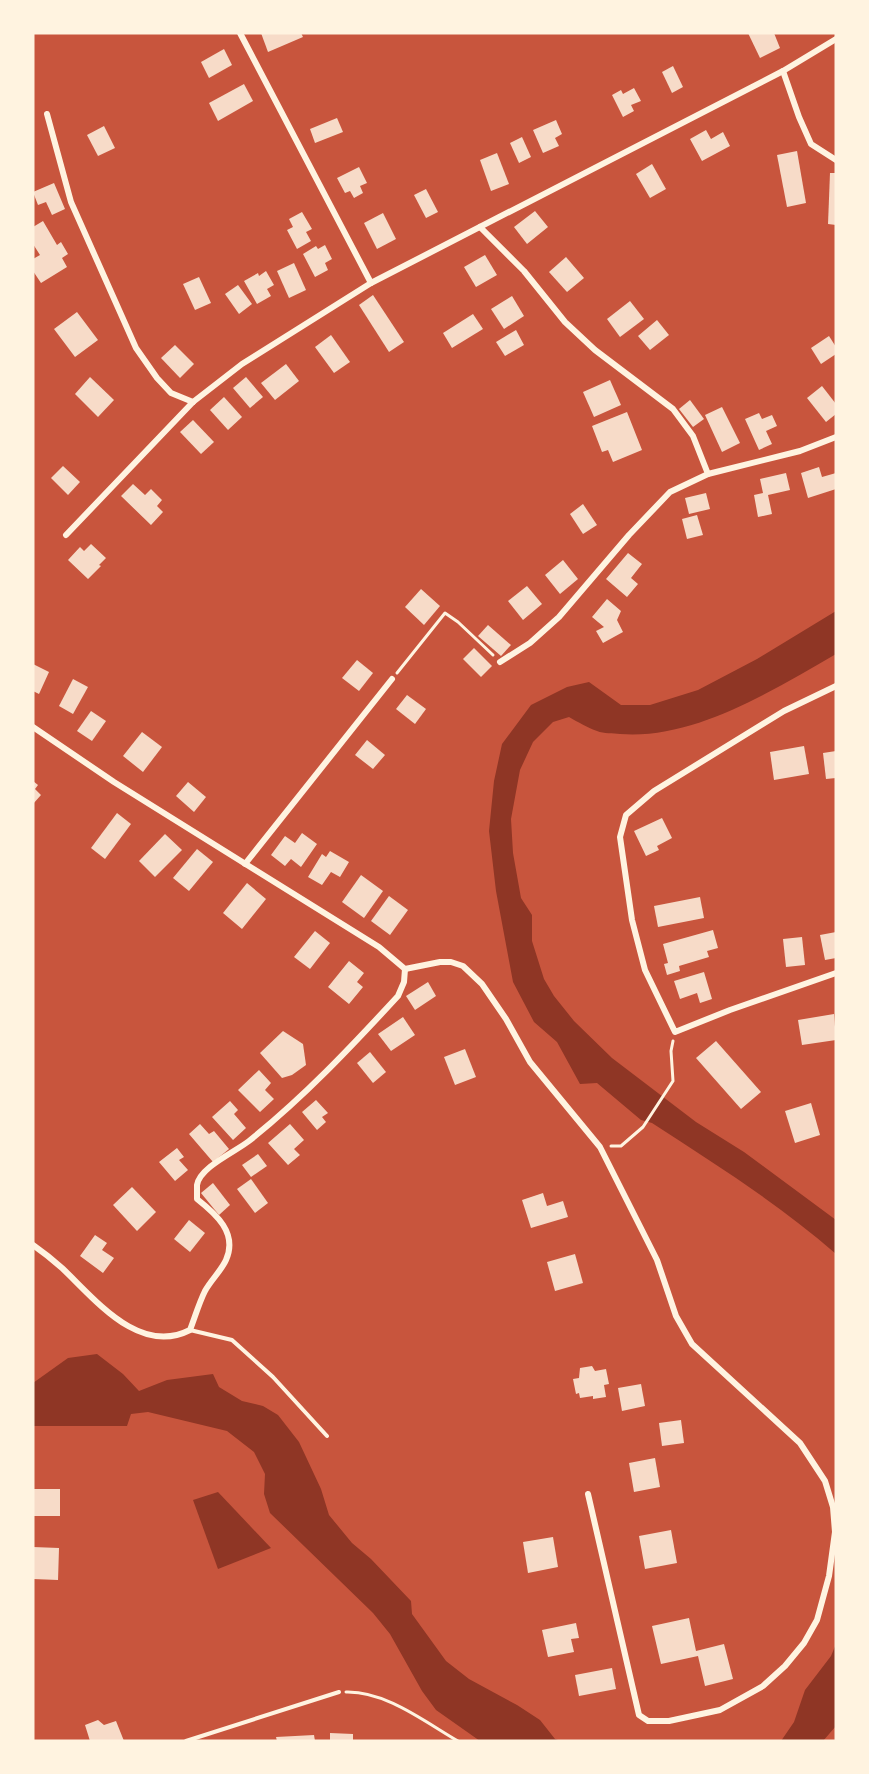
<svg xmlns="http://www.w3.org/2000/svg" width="869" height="1774" font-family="Overpass,sans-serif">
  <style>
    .water { fill: #8f3625 }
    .building { fill: #f7dbc8 }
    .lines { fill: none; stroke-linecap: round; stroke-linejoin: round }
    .path { stroke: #fff3e0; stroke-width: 3 }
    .service { stroke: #fff3e0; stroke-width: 4 }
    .minor { stroke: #fff3e0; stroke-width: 6 }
  </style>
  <rect width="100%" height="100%" fill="#c8553d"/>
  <g class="water">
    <path d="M836,611v43c-63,36 -141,86 -216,80 -7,-1 -16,0 -23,-3 -9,-3 -19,-9 -28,-14l-16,5 -20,20 -13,28 -9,49 2,34 8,45 11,17v26l12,38 10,17 20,25 38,37 84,64 48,30 92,68v34c-57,-50 -121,-90 -184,-131l-11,-3 -44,-37 -17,1 -23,-42 -23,-20 -21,-40 -17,-91 -7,-60 5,-50 8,-37 29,-39 36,-18 22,-5 32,23h29l48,-15 59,-31z"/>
    <path d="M97,1354l26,20 16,17 28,-11 46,-6 6,13 23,14 21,5 15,9 21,27 22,47 8,26 23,28 19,16 40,42 1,13 34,47 23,18 48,26 23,15 15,19 6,2h-81l-44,-31 -14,-19 -32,-57 -17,-21 -103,-100 -6,-19 1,-20 -11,-22 -27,-21 -79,-19 -17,2 -4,12h-94v-43l35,-25z"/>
    <path d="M218,1492l53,56 -53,21 -25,-69z"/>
    <path d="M836,1644v82l-13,15h-42l13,-19 11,-32 26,-34z"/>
  </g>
  <g class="building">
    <path d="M261,33h40l2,4 -35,15z"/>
    <path d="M748,33h26l6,15 -20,10z"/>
    <path d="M224,49l8,16 -23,13 -8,-16z"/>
    <path d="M673,66l10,21 -11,6 -10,-21z"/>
    <path d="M244,84l9,17 -35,20 -9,-18z"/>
    <path d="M634,88l7,13 -10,4 3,6 -11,6 -11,-22 9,-5 2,4z"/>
    <path d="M337,118l6,14 -28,11 -5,-14z"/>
    <path d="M556,120l6,14 -7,4 4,8 -16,7 -10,-23z"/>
    <path d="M104,126l11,22 -17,8 -11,-21z"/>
    <path d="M706,130l5,9 12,-7 7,14 -28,15 -12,-22z"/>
    <path d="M522,137l9,20 -12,6 -9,-20z"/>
    <path d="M797,151l9,52 -19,4 -10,-52z"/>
    <path d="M497,153l12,31 -18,7 -11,-31z"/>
    <path d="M652,164l14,25 -16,9 -14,-24z"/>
    <path d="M359,167l8,16 -7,3 3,7 -9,5 -4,-7 -5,2 -8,-15z"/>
    <path d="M830,173h6v52l-8,-1z"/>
    <path d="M54,183l11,26 -13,6 -6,-13 -8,3 -5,-13z"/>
    <path d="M426,189l12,23 -12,6 -12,-23z"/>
    <path d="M535,211l13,16 -21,17 -13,-17z"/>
    <path d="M302,212l10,17 -6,3 5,9 -14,8 -10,-19 6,-3 -4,-8z"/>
    <path d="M383,213l13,26 -19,10 -13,-26z"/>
    <path d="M43,221l14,24 4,-3 7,12 -6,4 5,9 -26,16 -8,-12v-12l7,-4 -7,-11v-17z"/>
    <path d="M325,245l7,14 -7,4 3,7 -13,7 -12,-23 13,-8 2,3z"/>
    <path d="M485,255l12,20 -21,12 -12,-20z"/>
    <path d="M566,257l18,21 -17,14 -18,-20z"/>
    <path d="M294,263l12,27 -17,8 -12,-27z"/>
    <path d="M266,271l8,14 -7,4 4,7 -14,8 -13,-23 14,-8 1,3z"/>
    <path d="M199,277l12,26 -16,7 -12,-26z"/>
    <path d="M238,285l14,19 -13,10 -14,-20z"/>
    <path d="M373,295l31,47 -15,10 -30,-47z"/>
    <path d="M512,296l12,20 -20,13 -13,-20z"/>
    <path d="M630,301l14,18 -24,18 -13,-18z"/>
    <path d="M77,312l21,28 -23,17 -21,-28z"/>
    <path d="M473,314l10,15 -31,19 -9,-15z"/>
    <path d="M657,320l12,15 -19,15 -12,-14z"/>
    <path d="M516,330l8,15 -19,11 -9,-14z"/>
    <path d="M331,335l19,27 -16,11 -19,-26z"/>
    <path d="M829,336l7,11v7l-15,10 -10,-16z"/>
    <path d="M175,345l19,19 -14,14 -19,-20z"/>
    <path d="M286,364l13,17 -24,19 -14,-17z"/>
    <path d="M90,377l24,23 -16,17 -23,-23z"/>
    <path d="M246,377l17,20 -13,11 -17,-20z"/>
    <path d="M610,380l11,25 -27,12 -11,-25z"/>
    <path d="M822,386l14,18v10l-10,8 -19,-24z"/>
    <path d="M224,397l18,20 -14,13 -18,-20z"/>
    <path d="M690,400l14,19 -11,8 -14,-18z"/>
    <path d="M722,407l18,36 -18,9 -17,-37z"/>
    <path d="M627,412l15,38 -29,12 -5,-12 -6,2 -10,-26z"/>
    <path d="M759,413l3,6 10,-4 5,11 -11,5 6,13 -13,6 -14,-31z"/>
    <path d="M193,420l21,22 -13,12 -21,-22z"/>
    <path d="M63,466l17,16 -12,13 -17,-17z"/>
    <path d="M819,467l3,10 14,-4v16l-28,9 -7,-25z"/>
    <path d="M786,473l4,17 -22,5 4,19 -14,3 -4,-22 9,-2 -3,-14z"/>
    <path d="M133,484l12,11 6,-6 11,11 -5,6 6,6 -12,13 -30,-29z"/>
    <path d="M706,493l4,16 -21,5 -4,-16z"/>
    <path d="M583,504l14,21 -14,9 -13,-20z"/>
    <path d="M697,515l6,20 -16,4 -5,-20z"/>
    <path d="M91,544l15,14 -7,7 2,1 -13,13 -20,-19 12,-13 4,4z"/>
    <path d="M628,553l14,11 -11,14 7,6 -11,13 -21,-18z"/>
    <path d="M563,560l15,19 -18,15 -15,-19z"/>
    <path d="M527,586l15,18 -19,16 -15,-19z"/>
    <path d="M421,589l19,17 -16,19 -19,-18z"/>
    <path d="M607,599l14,12 -4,9 6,12 -20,11 -7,-12 8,-4 -12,-10z"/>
    <path d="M488,625l23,20 -10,11 -23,-20z"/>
    <path d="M474,648l18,18 -11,11 -18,-18z"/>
    <path d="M357,660l16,13 -14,18 -17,-13z"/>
    <path d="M33,664l16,8 -10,22 -6,-3z"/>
    <path d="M73,679l15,8 -15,27 -14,-8z"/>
    <path d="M407,695l19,14 -11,15 -19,-15z"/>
    <path d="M91,711l15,10 -14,20 -15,-10z"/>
    <path d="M142,732l20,15 -19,25 -20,-16z"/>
    <path d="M367,740l18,15 -12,14 -18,-14z"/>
    <path d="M804,746l5,28 -35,6 -4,-28z"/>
    <path d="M836,751v27l-10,1 -3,-26z"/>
    <path d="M33,781l5,4 -3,4 6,6 -8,9z"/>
    <path d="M188,782l18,15 -12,15 -18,-16z"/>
    <path d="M117,813l14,11 -26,35 -14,-11z"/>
    <path d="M662,818l10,20 -15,8 2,4 -13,6 -12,-25z"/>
    <path d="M302,833l15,11 -16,23 -10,-8 -6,7 -14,-11 14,-19 10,7z"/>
    <path d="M165,834l17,16 -27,27 -16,-16z"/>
    <path d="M197,849l16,13 -24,29 -16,-13z"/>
    <path d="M330,851l19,11 -9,15 -9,-5 -9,13 -14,-8 14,-23 4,3z"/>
    <path d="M361,875l22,16 -19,27 -22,-16z"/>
    <path d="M247,883l19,16 -24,30 -19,-16z"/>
    <path d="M389,896l19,14 -18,25 -19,-14z"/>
    <path d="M700,897l4,21 -46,9 -4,-21z"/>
    <path d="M713,930l5,18 -11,3 2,6 -30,9 1,5 -13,4 -3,-11 4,-1 -5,-19z"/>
    <path d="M315,931l15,12 -20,26 -16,-12z"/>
    <path d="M836,932v26l-11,2 -5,-25z"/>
    <path d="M802,937l3,28 -19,2 -3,-28z"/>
    <path d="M349,961l15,12 -7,9 6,5 -14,17 -21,-17z"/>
    <path d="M704,972l8,27 -12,4 -3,-10 -17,6 -6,-18z"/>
    <path d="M428,982l8,14 -21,14 -9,-14z"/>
    <path d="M834,1014l2,26 -34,5 -4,-25z"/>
    <path d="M403,1017l12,18 -24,16 -13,-17z"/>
    <path d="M283,1031l20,13 3,21 -14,10 -10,3 -22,-25z"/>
    <path d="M716,1041l45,51 -20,17 -45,-51z"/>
    <path d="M465,1049l11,28 -21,8 -11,-28z"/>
    <path d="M370,1052l16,20 -13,11 -16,-20z"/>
    <path d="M259,1070l12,13 -6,7 9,9 -14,13 -22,-22z"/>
    <path d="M316,1100l12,13 -6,4 4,5 -9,8 -15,-18z"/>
    <path d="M230,1101l8,9 -4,4 12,14 -13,12 -21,-23z"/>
    <path d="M811,1103l9,32 -25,8 -10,-32z"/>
    <path d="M200,1124l9,10 5,-3 15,18 -16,13 -24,-28z"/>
    <path d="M290,1124l14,16 -10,9 6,6 -12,10 -20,-22z"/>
    <path d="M177,1148l7,9 -5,3 9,10 -13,11 -16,-19z"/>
    <path d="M258,1154l9,12 -16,11 -9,-12z"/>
    <path d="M251,1179l17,24 -13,10 -18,-24z"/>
    <path d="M213,1183l17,22 -11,10 -18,-22z"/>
    <path d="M132,1187l24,25 -19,19 -24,-26z"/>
    <path d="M543,1193l4,13 16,-5 5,16 -37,11 -9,-28z"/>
    <path d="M189,1220l16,13 -15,19 -16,-13z"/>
    <path d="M95,1235l12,8 -5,7 12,8 -11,15 -23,-17z"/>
    <path d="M575,1254l8,29 -28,8 -8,-29z"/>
    <path d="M592,1366l3,5 11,-2 3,15 -5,1 2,12 -13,2v-3l-13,2 -1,-5 -3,1 -3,-15 6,-1 1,-10z"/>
    <path d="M641,1384l4,22 -23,5 -4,-23z"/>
    <path d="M681,1420l3,23 -22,3 -3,-23z"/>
    <path d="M655,1458l5,29 -26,5 -5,-29z"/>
    <rect x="33" y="1489" width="27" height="27"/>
    <path d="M671,1530l6,33 -32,6 -6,-33z"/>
    <path d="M553,1537l5,30 -30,6 -5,-31z"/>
    <path d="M33,1547l26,1 -1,32 -25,-1z"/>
    <path d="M689,1618l7,33 28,-7 9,35 -28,7 -7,-30 -37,8 -9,-38z"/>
    <path d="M576,1623l3,15 -8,1 3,13 -26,5 -6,-27z"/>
    <path d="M612,1668l4,21 -37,7 -4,-21z"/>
    <path d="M98,1720l6,5 12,-4 8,20h-34l-5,-16z"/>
    <path d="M330,1733l23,1v7h-23z"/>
    <path d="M314,1735l1,6h-38l-1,-4z"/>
  </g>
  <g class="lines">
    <g class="path">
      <path d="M397,673l48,-60 13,9 35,33"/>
      <path d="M611,1146h10l22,-19 30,-46 -2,-30 2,-10"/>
      <path d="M346,1692c40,-1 79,30 112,49"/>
    </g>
    <g class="service">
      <path d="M190,1330l42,10 41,37 54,59"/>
      <path d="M186,1741l153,-49"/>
    </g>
    <g class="minor">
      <path d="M240,33l131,250"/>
      <path d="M783,71l16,46 12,27 25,16"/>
      <path d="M47,114l24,88 65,146 21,30 14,15 22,9"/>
      <path d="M480,227l44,44 41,51 30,28 78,59 20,27 15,38"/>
      <path d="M66,535l127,-133 49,-38 129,-81 412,-212 53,-32"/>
      <path d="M500,662l30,-19 29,-26 70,-82 41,-43 38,-18 92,-23 36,-14"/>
      <path d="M836,686l-52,25 -130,80 -28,24 -6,22 12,83 13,50 30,62 55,-22 106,-37"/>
      <path d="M33,727l81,55 265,165 26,22 35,-7h11l12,4 19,18 24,35 24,43 70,85 57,113 19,56 16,28 108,99 25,38 8,26 2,25 -6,44 -12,44 -13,23 -19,23 -22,20 -43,24 -51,11h-21l-9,-6 -51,-221"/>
      <path d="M245,864l147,-185"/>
      <path d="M33,1245c10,7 20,15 29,23 33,31 77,88 128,62 5,-13 9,-27 15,-39 6,-11 16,-20 21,-31 12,-27 -10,-46 -29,-61 0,-5 0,-10 0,-14 3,-18 38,-33 52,-44 55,-44 102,-94 149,-145l6,-14 1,-13"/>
    </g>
  </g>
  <rect width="869" height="1774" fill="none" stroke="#fff3e0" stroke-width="69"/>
</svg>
